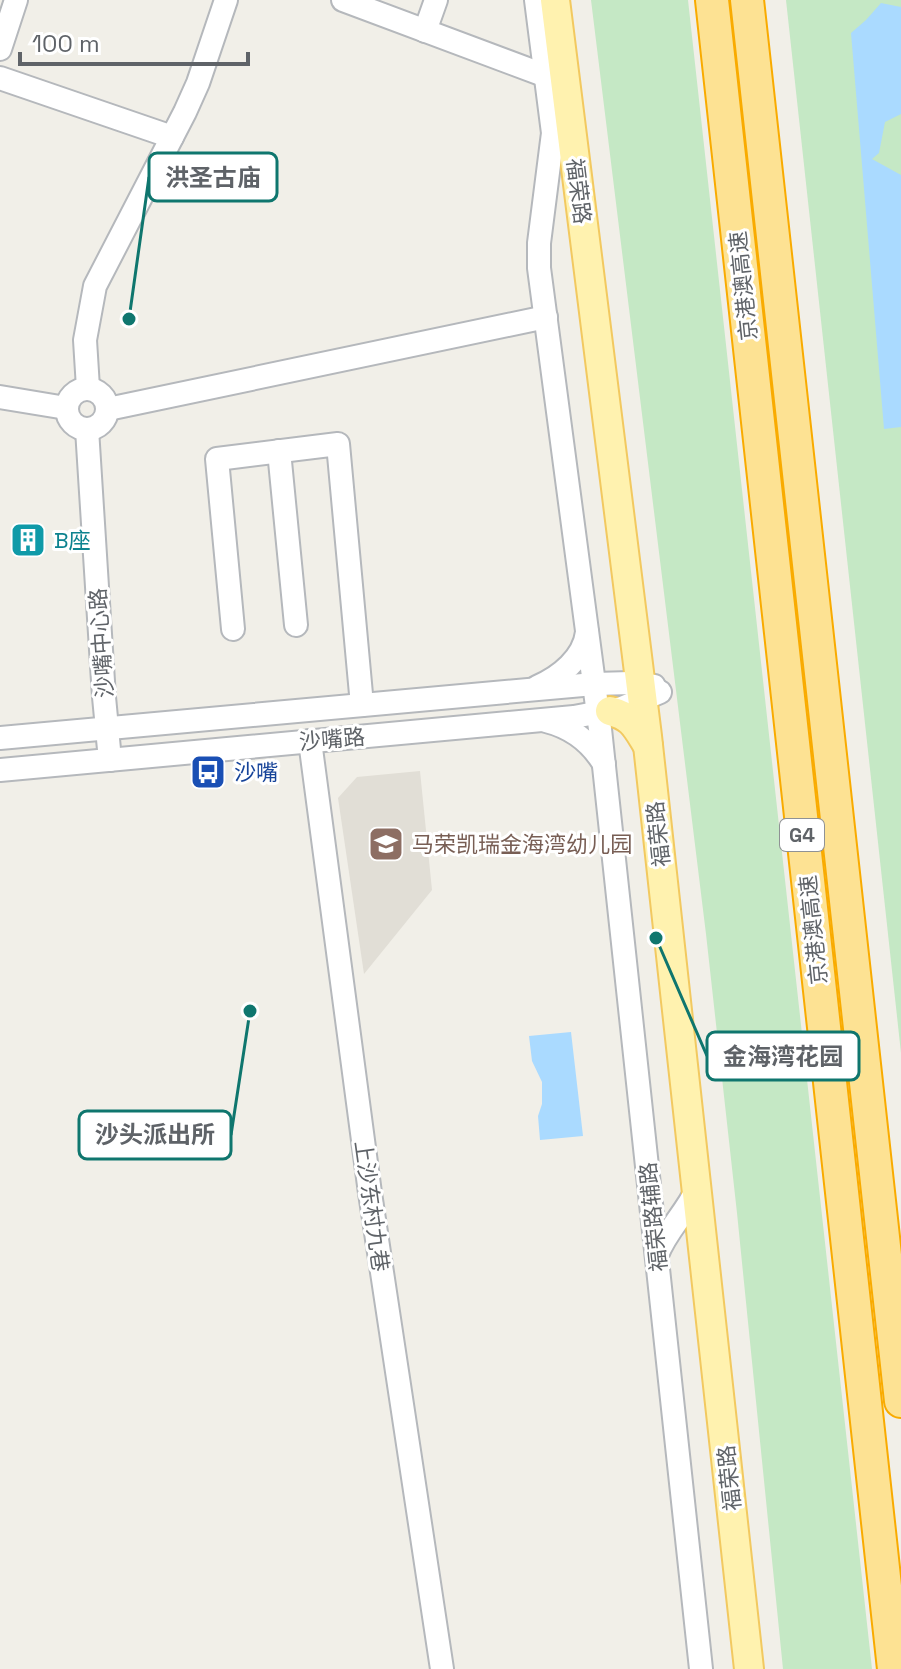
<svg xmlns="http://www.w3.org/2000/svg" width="901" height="1669" font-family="'Space Grotesk','Noto Sans SC',sans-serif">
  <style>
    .education { fill: #e1ded6 }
    .green { fill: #c5e8c5 }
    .water { fill: #aadaff }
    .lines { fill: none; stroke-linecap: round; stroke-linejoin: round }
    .minor-casing { stroke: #b5b8bc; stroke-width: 26 }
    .major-casing { stroke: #f2c960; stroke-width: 32 }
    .highway-casing { stroke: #f9ab00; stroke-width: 36 }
    .minor { stroke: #fff; stroke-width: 22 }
    .major { stroke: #fff2af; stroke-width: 28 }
    .highway { stroke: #fde293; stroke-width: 32 }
    .labels { text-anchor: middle; stroke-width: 6; stroke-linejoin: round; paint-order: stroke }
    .shield { fill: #fff; stroke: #8f9295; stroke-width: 2 }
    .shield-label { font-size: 20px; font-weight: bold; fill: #5f6368 }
    .street-label { font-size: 22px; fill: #5f6368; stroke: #fff }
    .culture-label { font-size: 22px; fill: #0d838f; stroke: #fff; text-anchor: start }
    .transit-label { font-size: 22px; fill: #164399; stroke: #fff; text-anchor: start }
    .education-label { font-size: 22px; fill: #785e54; stroke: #fff; text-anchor: start }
    .leader { fill: none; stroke: #0f766e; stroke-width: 3 }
    .callout-dot { fill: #0f766e; stroke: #fff; stroke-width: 3 }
    .callout { fill: #fff; stroke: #0f766e; stroke-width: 3 }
    .callout-label { font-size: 24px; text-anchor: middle; font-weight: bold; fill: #5f6368 }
  </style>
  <rect width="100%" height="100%" fill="#f1efe8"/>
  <path class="education" d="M420,771l12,119 -68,84 -26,-176 19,-21z"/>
  <g class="green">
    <path d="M591,0h97l184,1669h-89l-46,-456 -31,-279z"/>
    <path d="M786,0h115v1053z"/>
  </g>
  <g class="water">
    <path d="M881,3l20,4v107l-16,8 -6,31 -7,6 29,16v252l-17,2 -33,-396 15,-13z"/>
    <path d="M571,1032l12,104 -43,4 -2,-24 4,-12v-22l-10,-21 -3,-25z"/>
  </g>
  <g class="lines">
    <defs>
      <g id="minor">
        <path d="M343,0l214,80"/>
        <path d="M536,0l17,133 -14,110v25l61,461 101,940"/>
        <path d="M425,31l11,-31"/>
        <path d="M0,49l16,-49"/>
        <path d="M0,78l172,59"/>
        <path d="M88,388l-3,-48 10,-54 90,-174 13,-29 28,-83"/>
        <circle cx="87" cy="409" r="20"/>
        <path d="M0,397l66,11"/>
        <path d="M108,409l438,-92"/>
        <path d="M87,429l17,268 6,63"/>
        <path d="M279,451l17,174"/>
        <path d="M233,629l-16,-170 121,-15 24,261"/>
        <path d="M537,687c23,-10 47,-29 50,-55"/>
        <path d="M546,721c24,6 45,21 58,43"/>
        <path d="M0,738l594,-54 37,-1 23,3"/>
        <path d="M310,741l60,452 72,476"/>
        <path d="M0,770l574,-53 48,-9 38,-16"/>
        <path d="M657,1255c9,-24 29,-42 40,-66"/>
      </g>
      <g id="major">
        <path d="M555,0l92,736 102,933"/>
        <path d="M610,711c23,6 26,16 38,35"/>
      </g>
      <g id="highway">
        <path d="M712,0l182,1669"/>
        <path d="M747,0l154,1401"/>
      </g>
    </defs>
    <use href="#minor" class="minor-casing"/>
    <use href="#major" class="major-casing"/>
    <use href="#highway" class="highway-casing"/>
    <use href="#minor" class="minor"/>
    <use href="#major" class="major"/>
    <use href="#highway" class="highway"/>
  </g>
  <defs>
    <symbol id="building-square" viewBox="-11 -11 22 22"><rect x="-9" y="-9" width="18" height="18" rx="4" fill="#0f9aa8" stroke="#fff"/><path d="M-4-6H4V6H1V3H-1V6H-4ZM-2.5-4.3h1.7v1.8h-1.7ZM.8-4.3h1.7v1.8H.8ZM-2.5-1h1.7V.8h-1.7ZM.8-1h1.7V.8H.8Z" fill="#fff"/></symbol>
    <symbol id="bus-square" viewBox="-11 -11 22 22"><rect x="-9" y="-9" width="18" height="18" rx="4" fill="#1a4fb4" stroke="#fff"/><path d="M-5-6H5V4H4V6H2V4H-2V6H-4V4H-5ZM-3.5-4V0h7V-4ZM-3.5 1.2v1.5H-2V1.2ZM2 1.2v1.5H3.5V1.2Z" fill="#fff"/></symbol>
    <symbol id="school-square" viewBox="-11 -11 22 22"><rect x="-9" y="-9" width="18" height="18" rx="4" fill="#8d6e63" stroke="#fff"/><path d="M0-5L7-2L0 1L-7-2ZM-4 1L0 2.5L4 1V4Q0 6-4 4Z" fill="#fff"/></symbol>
  </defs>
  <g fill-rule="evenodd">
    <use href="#building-square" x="8" y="520" width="40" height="40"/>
    <use href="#bus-square" x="188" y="752" width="40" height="40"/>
    <use href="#school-square" x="366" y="824" width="40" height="40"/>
  </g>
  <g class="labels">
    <rect class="shield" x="780" y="819" width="44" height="32" rx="6"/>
    <g class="shield-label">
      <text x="802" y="842">G4</text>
    </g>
    <g class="street-label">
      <text transform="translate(579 191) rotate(83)" y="8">福荣路</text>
      <text transform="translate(743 286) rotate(-96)" y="8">京港澳高速</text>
      <text transform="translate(101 643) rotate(-94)" y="8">沙嘴中心路</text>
      <text transform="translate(332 739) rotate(-5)" y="8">沙嘴路</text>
      <text transform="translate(658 834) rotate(-96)" y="8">福荣路</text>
      <text transform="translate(813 930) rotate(-96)" y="8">京港澳高速</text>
      <text transform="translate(372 1206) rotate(82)" y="8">上沙东村九巷</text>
      <text transform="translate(653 1217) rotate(-96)" y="8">福荣路辅路</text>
      <text transform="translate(729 1478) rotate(-96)" y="8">福荣路</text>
    </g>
    <g class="culture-label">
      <text x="54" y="548">B座</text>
    </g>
    <g class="transit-label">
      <text x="234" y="780">沙嘴</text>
    </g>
    <g class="education-label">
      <text x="412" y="852">马荣凯瑞金海湾幼儿园</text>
    </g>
  </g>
  <path class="leader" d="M129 319L149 177M656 938L707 1056M250 1011L231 1135"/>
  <g class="callout-dot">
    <circle cx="129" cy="319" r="8"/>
    <circle cx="656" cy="938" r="8"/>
    <circle cx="250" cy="1011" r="8"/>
  </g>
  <g class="callout">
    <rect x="149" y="153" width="128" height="48" rx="8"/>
    <rect x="707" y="1032" width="152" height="48" rx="8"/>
    <rect x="79" y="1111" width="152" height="48" rx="8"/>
  </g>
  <g class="callout-label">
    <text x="213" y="186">洪圣古庙</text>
    <text x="783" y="1065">金海湾花园</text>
    <text x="155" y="1143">沙头派出所</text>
  </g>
  <path d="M20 52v12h228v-12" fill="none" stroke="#5f6368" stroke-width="4"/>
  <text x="32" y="52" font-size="24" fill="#5f6368" stroke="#ffffff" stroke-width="6" paint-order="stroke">100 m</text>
</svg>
